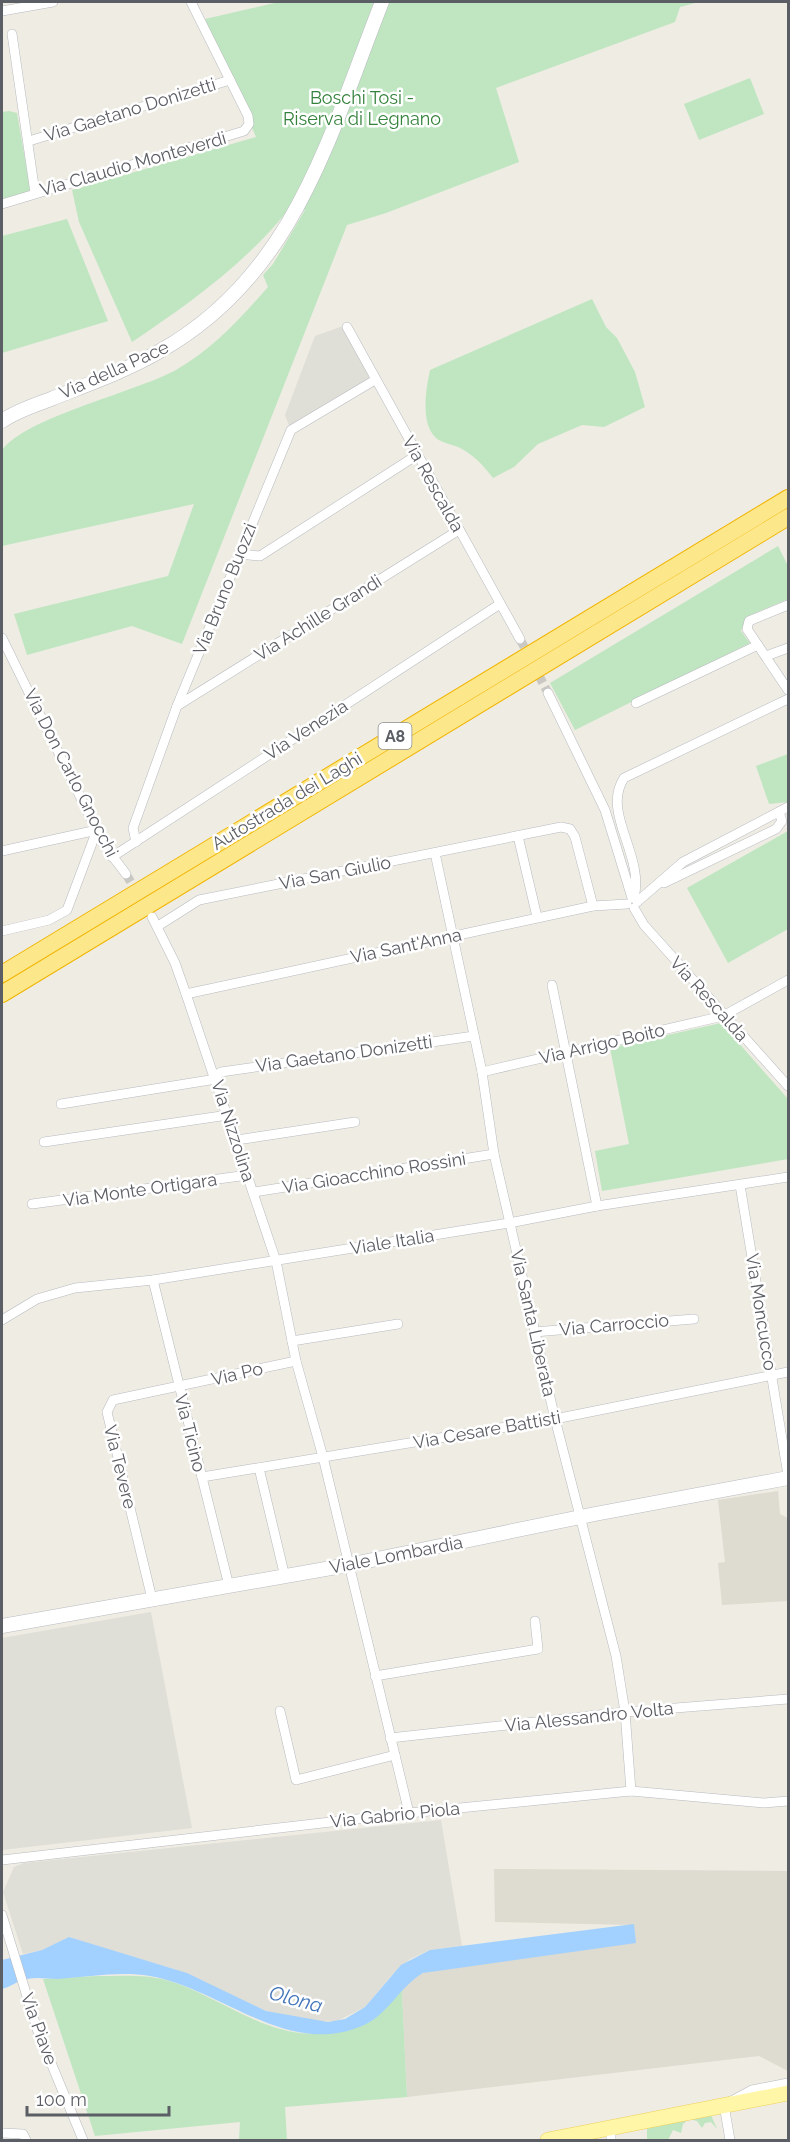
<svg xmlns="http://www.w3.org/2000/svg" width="790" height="2142" font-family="Raleway,sans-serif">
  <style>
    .industrial { fill: #dfded7 }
    .education { fill: #dedbd1 }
    .green { fill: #bfe6c1 }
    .water { fill: #a2d1ff }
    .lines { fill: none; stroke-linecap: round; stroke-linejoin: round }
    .street-tunnel { stroke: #c9c8c3; stroke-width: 9; stroke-dasharray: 9 4.5; stroke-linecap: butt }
    .street-casing { stroke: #b8babf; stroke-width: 10 }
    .secondary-casing { stroke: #b9bbc1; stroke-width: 15 }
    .primary-casing { stroke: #f2d058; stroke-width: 16 }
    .highway-casing { stroke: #f1b400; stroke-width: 18 }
    .street { stroke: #fff; stroke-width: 9 }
    .secondary { stroke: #fff; stroke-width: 14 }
    .primary { stroke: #fff6a7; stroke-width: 15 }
    .highway { stroke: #fde78b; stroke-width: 16 }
    .labels { text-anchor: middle; stroke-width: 5; stroke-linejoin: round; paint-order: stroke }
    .shield { fill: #fff; stroke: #8c8e92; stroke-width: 1.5 }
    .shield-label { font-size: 16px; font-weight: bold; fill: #5b5e64 }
    .park-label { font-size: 18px; fill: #34823c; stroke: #fff }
    .street-label { font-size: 18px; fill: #5b5e64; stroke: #fff }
    .water-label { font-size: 20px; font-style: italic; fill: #4175ba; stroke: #fff }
  </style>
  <rect width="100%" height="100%" fill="#eeece3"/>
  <g class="industrial">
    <path d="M343,326l27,53 -80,49 -5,-13 30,-79z"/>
    <path d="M151,1612l41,216 -190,22v-212z"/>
    <path d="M441,1820l21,126 -32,4 -20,9 -19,17 -26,31 -28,14 -19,1 -52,-11 -91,-42 -73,-20 -32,-12 -28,13 -19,4 -20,-62 11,-25 10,-4z"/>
  </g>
  <g class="education">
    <path d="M778,1491l2,23 8,4v83l-66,4 -4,-42 7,-1 -7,-62z"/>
    <path d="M494,1869l294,2v200l-29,-15 -352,41 -5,-104 3,-8 10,-8 15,-7 204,-45 -139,-3z"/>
  </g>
  <g class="green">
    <path d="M279,2h420l-19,5 -5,15 -179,66 23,74 -133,51 -39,12 -165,419 -50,-18 -105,29 -13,-41 154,-38 26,-72 -192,42v-96c25,-33 131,-57 174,-80 37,-21 64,-51 92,-83l-5,-12 10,-11 32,-54 -13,-5c-43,56 -102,98 -160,137l-53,-120 -7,-32 184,-53 -51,-118z"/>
    <path d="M750,78l14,36 -65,26 -15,-36z"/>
    <path d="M9,111l8,2 13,75 -1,3 -27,11v-90z"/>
    <path d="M67,219l41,102 -106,32v-117z"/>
    <path d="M592,299l14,28 11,11 18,34 10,35 -41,20 -22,-2 -44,19 -24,23 -21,11c-10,-13 -20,-24 -35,-31 -7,-3 -16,-4 -22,-9 -16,-15 -10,-49 -6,-68z"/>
    <path d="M778,546l10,20v33l-42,18 -5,14 9,12 -175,87 -25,-47z"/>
    <path d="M788,754v48l-19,2 -13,-38z"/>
    <path d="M788,831v98l-60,34 -41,-75z"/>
    <path d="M721,1023l67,76v60l-186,32 -7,-40 34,-7 -19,-96z"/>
    <path d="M97,1976c23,0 47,-2 69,4 51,14 100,59 155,53 15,-1 62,-32 78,-40l6,-8 -3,8 5,104 -122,10 2,33h-48l1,-18 -145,14 -52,-157z"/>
    <path d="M711,2115l6,14 -6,-7 -6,1 -3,5 -5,-7 -8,-2 -6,5 -2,9 -8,-3 -5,10h-21v-12z"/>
  </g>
  <path class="water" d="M634,1924l2,19 -213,30c-24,14 -35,42 -61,53 -75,32 -142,-38 -212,-50 -30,-5 -62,1 -92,3 -10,0 -21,-2 -31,0 -9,1 -16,8 -25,10v-29l40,-10 27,-13 118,36 79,38 62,11 17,-3 20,-12 36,-42 29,-15z"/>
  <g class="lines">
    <g class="street-tunnel">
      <path d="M520,639l28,54"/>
      <path d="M126,874l13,22"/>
    </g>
    <defs>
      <g id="street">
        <path d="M2,11l51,-9"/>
        <path d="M12,34l23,159"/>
        <path d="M29,141l201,-61"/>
        <path d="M2,204l242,-73 5,-7 -1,-8 -57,-114"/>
        <path d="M347,327l173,312"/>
        <path d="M239,554l21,2 157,-101"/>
        <path d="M788,605l-39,16 -2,8 41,61"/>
        <path d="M2,638l102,207 22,29"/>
        <path d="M766,656l22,-8"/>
        <path d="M548,693l57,117 27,88"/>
        <path d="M636,703l122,-58"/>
        <path d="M177,706l282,-176"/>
        <path d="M518,836l19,81"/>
        <path d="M136,842l-3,-14 44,-122 114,-276 84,-50"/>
        <path d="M2,851l95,-21"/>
        <path d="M435,853l47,219 12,82 61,265 61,237 9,56 6,79"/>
        <path d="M112,857l388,-253"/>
        <path d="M664,883l112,-54 6,-8 -3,-9"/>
        <path d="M634,898c11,-43 -33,-85 -10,-120l164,-79"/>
        <path d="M637,902l46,-40 105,-55"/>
        <path d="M634,908l10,17 144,161"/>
        <path d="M152,917l23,46 11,31 90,267 20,100 27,96 86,356"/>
        <path d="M158,926l41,-26 362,-73 9,2 5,8 18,69"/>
        <path d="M2,931l47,-11 18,-10 30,-80"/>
        <path d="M552,985l45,221"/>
        <path d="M186,994l407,-88 34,-2"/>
        <path d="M482,1072l241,-56 65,-36"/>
        <path d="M61,1104l149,-24 11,-8 253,-36"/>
        <path d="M237,1140l118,-18"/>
        <path d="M44,1142l184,-27"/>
        <path d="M740,1185l48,290"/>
        <path d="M254,1192l240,-38"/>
        <path d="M32,1204l216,-29"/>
        <path d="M153,1280l76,306"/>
        <path d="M2,1320l35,-21 38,-11 78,-8 356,-57 88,-17 191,-29"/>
        <path d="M534,1332l160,-13"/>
        <path d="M292,1341l106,-17"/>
        <path d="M259,1468l26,109"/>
        <path d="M202,1477l353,-58 233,-47"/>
        <path d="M152,1599l-45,-187 6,-12 183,-39"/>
        <path d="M375,1676l163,-27 -3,-28"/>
        <path d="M280,1711l16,69 99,-25"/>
        <path d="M390,1738l235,-26 163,-13"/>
        <path d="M2,1860l407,-47 222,-22 133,12 24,-2"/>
        <path d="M2,1915l35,114 46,111"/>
        <path d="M611,2127v13"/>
        <path d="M2,2133l21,1 3,6"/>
        <path d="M730,2140l-6,-35 28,-15 36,-7"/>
      </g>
      <g id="secondary">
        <path d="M2,421c14,-10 33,-16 49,-22 37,-15 75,-28 109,-48 135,-76 169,-215 222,-349"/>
        <path d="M2,1626l346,-61 247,-51 193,-36"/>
      </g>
      <path id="primary" d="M548,2140l240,-47"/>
      <g id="highway">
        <path d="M2,974l786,-476"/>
        <path d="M2,994l786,-477"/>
      </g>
    </defs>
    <use href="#street" class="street-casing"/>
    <use href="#secondary" class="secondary-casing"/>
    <use href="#primary" class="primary-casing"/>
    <use href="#highway" class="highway-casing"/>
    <use href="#street" class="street"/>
    <use href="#secondary" class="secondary"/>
    <use href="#primary" class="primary"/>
    <use href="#highway" class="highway"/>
  </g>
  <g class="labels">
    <rect class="shield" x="378.5" y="723" width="33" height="26" rx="4.5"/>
    <g class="shield-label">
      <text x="395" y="742">A8</text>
    </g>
    <g class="park-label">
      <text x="362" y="104">Boschi Tosi -<tspan x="362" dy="21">Riserva di Legnano</tspan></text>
    </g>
    <g class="street-label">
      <text transform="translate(130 110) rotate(-17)" y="6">Via Gaetano Donizetti</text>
      <text transform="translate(133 164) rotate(-16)" y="6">Via Claudio Monteverdi</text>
      <text transform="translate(114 370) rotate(-24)" y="6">Via della Pace</text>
      <text transform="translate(433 484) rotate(61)" y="6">Via Rescalda</text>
      <text transform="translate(225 589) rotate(-68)" y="6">Via Bruno Buozzi</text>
      <text transform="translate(318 618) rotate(-32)" y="6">Via Achille Grandi</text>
      <text transform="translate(306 730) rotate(-33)" y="6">Via Venezia</text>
      <text transform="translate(71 773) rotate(63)" y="6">Via Don Carlo Gnocchi</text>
      <text transform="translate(287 801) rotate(-31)" y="6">Autostrada dei Laghi</text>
      <text transform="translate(335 873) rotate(-11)" y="6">Via San Giulio</text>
      <text transform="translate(406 946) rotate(-12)" y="6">Via Sant'Anna</text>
      <text transform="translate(709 999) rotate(48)" y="6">Via Rescalda</text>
      <text transform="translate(602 1044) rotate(-13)" y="6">Via Arrigo Boito</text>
      <text transform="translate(344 1054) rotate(-8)" y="6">Via Gaetano Donizetti</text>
      <text transform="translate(233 1131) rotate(72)" y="6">Via Nizzolina</text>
      <text transform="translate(374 1173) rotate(-9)" y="6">Via Gioacchino Rossini</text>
      <text transform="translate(140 1190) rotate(-8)" y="6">Via Monte Ortigara</text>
      <text transform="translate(392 1242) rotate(-9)" y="6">Viale Italia</text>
      <text transform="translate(761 1312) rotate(81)" y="6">Via Moncucco</text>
      <text transform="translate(533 1323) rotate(77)" y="6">Via Santa Liberata</text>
      <text transform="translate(614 1325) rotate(-5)" y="6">Via Carroccio</text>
      <text transform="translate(237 1374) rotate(-13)" y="6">Via Po</text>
      <text transform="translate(487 1430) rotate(-10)" y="6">Via Cesare Battisti</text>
      <text transform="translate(190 1433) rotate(76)" y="6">Via Ticino</text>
      <text transform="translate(120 1467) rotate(76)" y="6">Via Tevere</text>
      <text transform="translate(396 1555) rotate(-11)" y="6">Viale Lombardia</text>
      <text transform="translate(589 1717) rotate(-6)" y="6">Via Alessandro Volta</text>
      <text transform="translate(395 1815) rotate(-6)" y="6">Via Gabrio Piola</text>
      <text transform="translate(39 2029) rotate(70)" y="6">Via Piave</text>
    </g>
    <g class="water-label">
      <text transform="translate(296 1999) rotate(15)" y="7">Olona</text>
    </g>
  </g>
  <rect width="790" height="2142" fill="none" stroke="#5b5e64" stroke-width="6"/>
  <path d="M27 2106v9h142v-9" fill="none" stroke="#5b5e64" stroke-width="3"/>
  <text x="36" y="2106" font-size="18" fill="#5b5e64" stroke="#ffffff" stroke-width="4.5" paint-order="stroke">100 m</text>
</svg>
